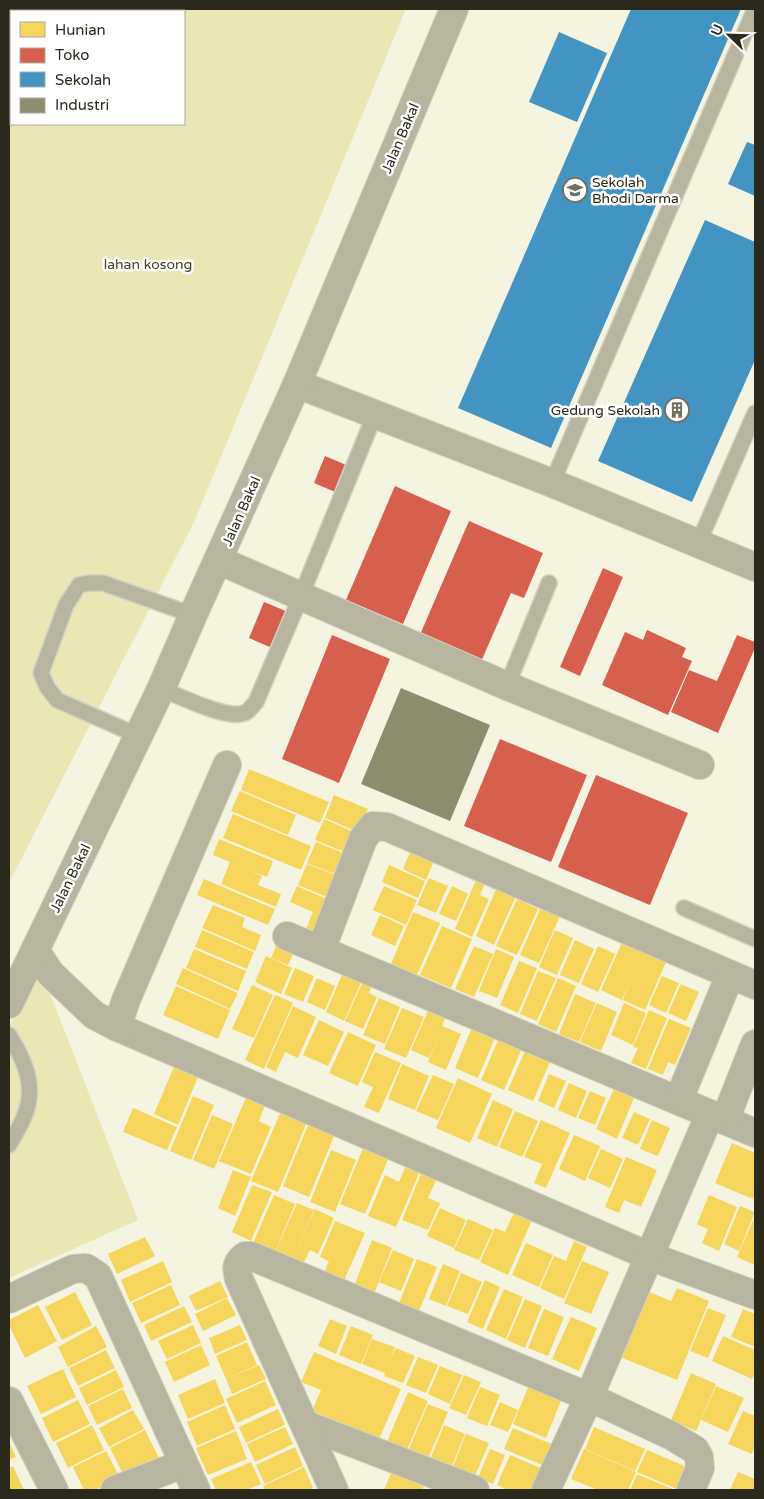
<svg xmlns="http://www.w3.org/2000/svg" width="764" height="1499" font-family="'Varela Round',sans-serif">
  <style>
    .green { fill: #ebe7b5; fill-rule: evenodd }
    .homes { fill: #f6d55c }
    .shops { fill: #d6604d }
    .schools { fill: #4393c3 }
    .industry { fill: #8c8c6e }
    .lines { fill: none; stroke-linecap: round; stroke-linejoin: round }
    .service-casing { stroke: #d3d2c2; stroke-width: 18 }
    .minor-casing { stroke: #d3d2c2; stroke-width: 30 }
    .tertiary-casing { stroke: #d3d2c2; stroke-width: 30 }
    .service { stroke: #b7b5a0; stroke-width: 15 }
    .minor { stroke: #b7b5a0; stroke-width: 28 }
    .tertiary { stroke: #b7b5a0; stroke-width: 28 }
    .labels { text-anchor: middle; stroke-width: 5; stroke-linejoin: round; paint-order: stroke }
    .street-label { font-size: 14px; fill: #2a291b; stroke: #fff }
    .poi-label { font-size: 14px; fill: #2a291b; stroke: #fff; text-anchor: start }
    .park-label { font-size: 14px; fill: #434019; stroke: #fff }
  </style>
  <rect width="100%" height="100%" fill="#f5f4e0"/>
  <g class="green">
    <path d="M9,9h397l-212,513 -185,361zM11,11h173v113h-173z"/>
    <path d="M41,970l97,250 -129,58v-251z"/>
  </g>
  <g class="homes">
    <path d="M249,769l80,33 -9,21 -79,-33z"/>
    <path d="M240,791l56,24 -8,20 -57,-24z"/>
    <path d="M334,795l34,14 -10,23 -33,-14z"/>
    <path d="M233,814l78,32 -10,24 -78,-32z"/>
    <path d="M324,819l32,14 -9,20 -32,-13z"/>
    <path d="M219,839l54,22 -6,16 -18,-7 13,6 -4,9 23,9 -5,13 -55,-23 9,-22 -17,-7z"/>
    <path d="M316,842l30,12 -9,21 -30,-12z"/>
    <path d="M411,850l23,11 -8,19 -23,-11z"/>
    <path d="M307,864l31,12 -9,22 -31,-13z"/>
    <path d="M389,865l36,16 -7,17 -36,-16z"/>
    <path d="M429,878l19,8 -12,27 -19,-8z"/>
    <path d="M477,878l9,3 -6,14 9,4 -17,38 -17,-8z"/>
    <path d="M204,879l71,30 -7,16 -71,-30z"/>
    <path d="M297,886l39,17 -16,38 -16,-7 9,-22 -23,-10z"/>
    <path d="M384,886l33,14 -11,25 -33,-15z"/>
    <path d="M452,886l16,8 -12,27 -17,-7z"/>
    <path d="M497,887l19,9 -22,49 -18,-9z"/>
    <path d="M517,899l21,10 -21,46 -21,-9z"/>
    <path d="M213,905l32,13 -3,9 19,8 -6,16 -53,-23z"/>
    <path d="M542,905l19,9 -22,49 -19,-8z"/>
    <path d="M413,912l27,11 -23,52 -26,-11z"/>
    <path d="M380,915l24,11 -9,20 -24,-11z"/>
    <path d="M442,926l30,13 -21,49 -31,-13z"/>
    <path d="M202,930l52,22 -7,17 -52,-22z"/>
    <path d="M555,930l18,8 -16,37 -18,-8z"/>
    <path d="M279,939l18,7 -9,19 -17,-7z"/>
    <path d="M575,940l19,9 -15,34 -19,-8z"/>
    <path d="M623,940l44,20 -22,50 -22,-10 6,-17 -7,17 -21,-10z"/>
    <path d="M474,946l19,8 -19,43 -19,-8z"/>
    <path d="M598,946l17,8 -17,38 -17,-8z"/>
    <path d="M194,949l52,22 -8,20 -52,-23z"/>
    <path d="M496,949l18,8 -17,41 -18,-7z"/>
    <path d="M266,956l26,12 -11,26 -26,-12z"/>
    <path d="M519,961l18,7 -19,45 -18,-8z"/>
    <path d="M183,968l55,25 -8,16 -54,-25z"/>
    <path d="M295,968l19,8 -11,26 -19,-8z"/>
    <path d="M344,970l19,8 -19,43 -18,-9z"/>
    <path d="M538,971l18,7 -19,43 -17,-7z"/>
    <path d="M662,976l17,7 -13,30 -17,-8z"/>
    <path d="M317,978l18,8 -10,24 -18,-8z"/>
    <path d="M558,978l18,8 -20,46 -18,-8z"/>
    <path d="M364,979l9,4 -4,10 8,4 -14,32 -18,-8z"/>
    <path d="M681,984l18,8 -13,29 -18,-8z"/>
    <path d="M252,985l21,10 -19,43 -22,-9z"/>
    <path d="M176,986l54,24 -12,29 -55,-24z"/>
    <path d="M575,994l21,9 -17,39 -20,-8z"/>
    <path d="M275,995l18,8 -29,66 -19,-9z"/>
    <path d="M379,998l21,9 -15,37 -22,-9z"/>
    <path d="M597,1003l20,9 -16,39 -21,-9z"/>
    <path d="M624,1003l22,10 -13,32 -22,-10z"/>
    <path d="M293,1006l23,11 -18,41 -13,-6 -9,20 -10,-5z"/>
    <path d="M430,1006l17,7 -5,13 19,8 -15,36 -18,-8 12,-30 -11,26 -18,-8z"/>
    <path d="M402,1008l22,9 -18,41 -22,-9z"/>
    <path d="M649,1010l18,8 -21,51 -15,-6 7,-15 -5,-1z"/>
    <path d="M669,1019l22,9 -16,37 -7,-3 -5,13 -15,-6z"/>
    <path d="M319,1020l25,12 -16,34 -25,-11z"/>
    <path d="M473,1025l23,10 -18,43 -23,-10z"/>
    <path d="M502,1031l23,10 -21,49 -23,-10z"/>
    <path d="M348,1032l28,13 -18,41 -29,-13z"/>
    <path d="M527,1046l25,11 -19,44 -25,-11z"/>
    <path d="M375,1052l26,11 -22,50 -15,-6 9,-20 -11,-5z"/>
    <path d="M402,1064l27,12 -14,34 -27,-11z"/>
    <path d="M174,1067l24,10 -20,48 -24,-11z"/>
    <path d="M549,1074l17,7 -12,27 -16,-7z"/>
    <path d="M433,1075l21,9 -16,36 -22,-9z"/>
    <path d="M458,1078l34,16 -22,49 -34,-15z"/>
    <path d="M569,1083l18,8 -11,27 -18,-8z"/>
    <path d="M616,1084l20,9 -19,46 -21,-10z"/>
    <path d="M590,1091l16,7 -11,27 -17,-7z"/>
    <path d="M247,1095l19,8 -7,18 12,6 -20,47 -32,-13z"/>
    <path d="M193,1096l21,9 -23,55 -21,-9z"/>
    <path d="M493,1100l20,9 -16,38 -20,-9z"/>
    <path d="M133,1108l44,19 -10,23 -44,-18z"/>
    <path d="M281,1111l26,11 -29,70 -27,-11z"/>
    <path d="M515,1111l23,10 -16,36 -23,-10z"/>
    <path d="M634,1112l16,7 -12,26 -16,-7z"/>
    <path d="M212,1115l21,9 -19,45 -21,-9z"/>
    <path d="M541,1120l29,13 -24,55 -12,-5 8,-19 -18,-7z"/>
    <path d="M652,1120l18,8 -12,28 -18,-7z"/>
    <path d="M308,1125l26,11 -25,61 -26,-11z"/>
    <path d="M574,1135l26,11 -15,35 -26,-12z"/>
    <path d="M732,1143l23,10v40l-2,6 -38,-16z"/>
    <path d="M364,1146l25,11 -24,57 -25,-10z"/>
    <path d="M601,1149l22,10 -13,29 -22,-10z"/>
    <path d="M331,1150l25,10 -21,52 -25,-10z"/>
    <path d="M626,1157l31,13 -16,37 -17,-7 -5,13 -14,-6z"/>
    <path d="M407,1163l14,6 -25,58 -28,-11 17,-41 14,7z"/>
    <path d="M423,1169l15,7 -10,22 12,5 -12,27 -26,-10z"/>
    <path d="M233,1170l18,7 -16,39 -17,-8z"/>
    <path d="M252,1185l20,7 -21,49 -19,-9z"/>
    <path d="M274,1195l21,9 -20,49 -22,-10z"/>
    <path d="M709,1195l28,12 -18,44 -17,-8 6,-14 -11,-5z"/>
    <path d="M297,1203l17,7 -21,48 -17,-7z"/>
    <path d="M740,1206l15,6 -16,39 -15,-7z"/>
    <path d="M440,1208l26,12 -12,28 -27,-12z"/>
    <path d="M315,1209l19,9 -16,36 -8,-4 -6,12 -11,-4z"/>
    <path d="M514,1213l18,7 -24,55 -28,-13 15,-34 10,4z"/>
    <path d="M755,1216v49l-18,-8z"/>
    <path d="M468,1219l25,11 -14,30 -25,-10z"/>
    <path d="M335,1221l30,12 -23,52 -20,-8 7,-16 -9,-4z"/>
    <path d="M145,1237l10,19 -38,18 -9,-20z"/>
    <path d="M372,1240l20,8 -18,46 -20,-8z"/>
    <path d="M574,1241l13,6 -23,52 -24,-11 14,-32 12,5z"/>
    <path d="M526,1243l27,12 -14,32 -27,-12z"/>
    <path d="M393,1250l21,9 -13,32 -22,-9z"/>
    <path d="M417,1259l20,8 -18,44 -20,-8z"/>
    <path d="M163,1261l9,21 -42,20 -9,-22z"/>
    <path d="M582,1261l27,11 -18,42 -27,-11z"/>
    <path d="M443,1264l17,7 -14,35 -17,-7z"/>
    <path d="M461,1273l21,9 -14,32 -21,-8z"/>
    <path d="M485,1280l15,7 -17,42 -16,-7z"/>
    <path d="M220,1281l8,16 -32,14 -7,-15z"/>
    <path d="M171,1285l9,20 -39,18 -9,-20z"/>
    <path d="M677,1288l32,13 -32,79 -57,-23 27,-66 24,10z"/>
    <path d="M504,1289l19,8 -17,42 -20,-9z"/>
    <path d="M75,1292l17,33 -30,15 -17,-33z"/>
    <path d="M227,1298l9,17 -33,16 -8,-17z"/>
    <path d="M525,1299l17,7 -17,42 -18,-8z"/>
    <path d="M38,1305l19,36 -32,17 -16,-33v-5z"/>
    <path d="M184,1306l8,16 -41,19 -7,-16z"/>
    <path d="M708,1308l18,7 -18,43 -18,-7z"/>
    <path d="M544,1309l20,8 -16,39 -20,-8z"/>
    <path d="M743,1309l12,5v33l-24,-10z"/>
    <path d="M571,1317l26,11 -18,43 -27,-12z"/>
    <path d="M330,1319l17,7 -11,28 -18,-8z"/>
    <path d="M193,1325l8,18 -34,16 -9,-18z"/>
    <path d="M240,1325l7,15 -32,14 -6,-16z"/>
    <path d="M96,1326l11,21 -39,20 -10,-20z"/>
    <path d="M351,1326l22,9 -12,29 -22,-9z"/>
    <path d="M723,1336l32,14v23l-3,6 -40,-18z"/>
    <path d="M372,1339l23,8 -4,10 5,-9 19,8 -12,27 -19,-7 1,-3 -23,-9z"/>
    <path d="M247,1342l10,23 -31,14 -10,-23z"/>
    <path d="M201,1345l9,20 -36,17 -9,-20z"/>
    <path d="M106,1350l9,18 -37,18 -9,-18z"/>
    <path d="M314,1352l87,37 -22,50 -67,-28 9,-21 -20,-8z"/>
    <path d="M418,1357l20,8 -12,28 -20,-8z"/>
    <path d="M259,1365l7,14 -34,15 -6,-15z"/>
    <path d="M440,1366l22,9 -12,29 -22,-10z"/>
    <path d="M63,1369l13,28 -35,17 -14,-28z"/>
    <path d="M116,1370l8,17 -37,18 -8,-17z"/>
    <path d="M691,1373l25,11 -20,47 -25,-11z"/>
    <path d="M464,1375l17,7 -15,33 -17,-7z"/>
    <path d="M215,1379l10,24 -37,16 -10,-24z"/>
    <path d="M265,1381l11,24 -39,18 -11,-24z"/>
    <path d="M529,1385l33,13 -16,40 -33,-14z"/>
    <path d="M716,1386l28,12 -16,34 -27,-12z"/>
    <path d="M480,1387l20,8 -13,31 -20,-8z"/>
    <path d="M123,1389l9,19 -35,17 -9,-19z"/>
    <path d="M408,1392l20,9 -21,49 -20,-8z"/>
    <path d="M78,1400l12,24 -37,18 -11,-24z"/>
    <path d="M500,1402l18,8 -10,22 -18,-7z"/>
    <path d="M428,1404l20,8 -20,47 -20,-8z"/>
    <path d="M225,1405l10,24 -38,17 -10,-24z"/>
    <path d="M278,1409l7,16 -39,18 -7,-16z"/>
    <path d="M133,1410l11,19 -35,18 -10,-19z"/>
    <path d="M743,1411l12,5v30l-3,8 -24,-10z"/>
    <path d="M92,1425l12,25 -36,18 -12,-25z"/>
    <path d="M444,1425l21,9 -14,34 -21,-8z"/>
    <path d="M285,1427l8,17 -38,18 -8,-18z"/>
    <path d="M594,1427l51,22 -10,22 -50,-22z"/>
    <path d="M513,1428l43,18 -9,21 -43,-18z"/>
    <path d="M145,1430l14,28 -35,18 -14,-28z"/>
    <path d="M236,1431l11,28 -39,16 -12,-27z"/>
    <path d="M466,1434l23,9 -15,35 -22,-9z"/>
    <path d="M9,1442l7,15 -7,3z"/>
    <path d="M295,1447l8,19 -38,18 -9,-19z"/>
    <path d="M490,1449l15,6 -12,29 -15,-6z"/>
    <path d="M584,1449l52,23 -8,18h-30l-27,-11z"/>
    <path d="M647,1450l49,21 -17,19 -42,-18z"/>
    <path d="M106,1451l14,27 -25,12h-11l-11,-23z"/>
    <path d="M510,1455l33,14 -8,21h-27l-11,-5z"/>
    <path d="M251,1462l10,22 -15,6h-30l-5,-11z"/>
    <path d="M13,1466l11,24h-15v-22z"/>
    <path d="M304,1467l9,21 -4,2h-44l-2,-4z"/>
    <path d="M738,1472l17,7v11h-25z"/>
    <path d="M391,1473l33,13 -2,4h-38z"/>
    <path d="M637,1474l38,16h-45z"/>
  </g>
  <g class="shops">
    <path d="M325,456l26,11 -11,27 -26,-11z"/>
    <path d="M395,486l56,25 -48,113 -57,-24z"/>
    <path d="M469,521l74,32 -19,45 -13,-5 -31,71 -61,-27z"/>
    <path d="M603,568l20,9 -43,99 -20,-9z"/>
    <path d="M264,602l24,10 -16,36 -23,-10z"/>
    <path d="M647,630l39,18 -4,9 10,4 -24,54 -66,-30 23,-53 18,8z"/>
    <path d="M332,635l58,24 -51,124 -57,-24z"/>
    <path d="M737,635l18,7v6l-37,85 -47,-21 18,-42 28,11z"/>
    <path d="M500,739l87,36 -36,87 -87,-36z"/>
    <path d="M596,775l92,38 -38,92 -92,-38z"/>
  </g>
  <g class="schools">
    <path d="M631,9h110l-190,439 -93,-40z"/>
    <path d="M559,32l48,21 -30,69 -48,-20z"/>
    <path d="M747,142l8,3v51l-27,-12z"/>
    <path d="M705,220l50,22v118l-63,142 -94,-41z"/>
  </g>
  <path class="industry" d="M401,688l89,37 -40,96 -89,-37z"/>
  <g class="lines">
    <defs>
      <g id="service">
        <path d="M552,483l203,-474"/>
        <path d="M698,544l57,-131"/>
        <path d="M507,686l42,-103"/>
        <path d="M161,689c19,7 66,31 83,24 5,-1 8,-7 12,-11l45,-106 74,-182"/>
        <path d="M139,736l-82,-36 -10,-13 -6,-14 25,-68 13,-20 11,-2h13l90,32"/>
        <path d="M684,908l71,31"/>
        <path d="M9,1035c16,26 28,52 15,82 -4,10 -10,19 -15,28"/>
      </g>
      <g id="minor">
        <path d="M297,384l255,99 203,84"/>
        <path d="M218,560l289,126 193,79"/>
        <path d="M287,936l468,197"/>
        <path d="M35,950l15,23 44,42 23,12 532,229 106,39"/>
        <path d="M321,950l42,-111 10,-13 14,1 368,158"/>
        <path d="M117,1027l9,-27 101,-235"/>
        <path d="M679,1099l51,-124"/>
        <path d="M725,1120l30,-76"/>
        <path d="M9,1299l64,-30 13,-1 12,8 98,214"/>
        <path d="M9,1401l45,89"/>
        <path d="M306,1425l169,65"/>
        <path d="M115,1490l68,-26"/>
        <path d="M334,1490l-95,-211c-3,-11 -3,-16 6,-23h6l338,141 83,39 23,14 4,7 1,11 -9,22"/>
        <path d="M546,1490l43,-93 121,-283"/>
      </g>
      <path id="tertiary" d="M9,1004l152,-315 32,-74 104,-231 157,-375"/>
    </defs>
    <use href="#service" class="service-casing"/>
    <use href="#minor" class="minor-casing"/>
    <use href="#tertiary" class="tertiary-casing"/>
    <use href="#service" class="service"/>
    <use href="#minor" class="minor"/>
    <use href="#tertiary" class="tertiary"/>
  </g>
  <defs>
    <symbol id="school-ring" viewBox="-11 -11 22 22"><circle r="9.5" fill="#fff" stroke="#717060" stroke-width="1.5"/><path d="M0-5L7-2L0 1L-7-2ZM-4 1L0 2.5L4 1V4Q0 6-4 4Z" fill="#717060"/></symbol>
    <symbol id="building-ring" viewBox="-11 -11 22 22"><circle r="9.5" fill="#fff" stroke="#717060" stroke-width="1.5"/><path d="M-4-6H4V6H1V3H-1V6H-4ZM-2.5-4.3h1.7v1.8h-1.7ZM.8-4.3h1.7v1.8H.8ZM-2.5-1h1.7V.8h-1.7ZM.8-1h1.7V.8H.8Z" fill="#717060"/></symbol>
  </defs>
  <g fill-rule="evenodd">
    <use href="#school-ring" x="561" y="176" width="28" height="28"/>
    <use href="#building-ring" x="663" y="396" width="28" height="28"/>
  </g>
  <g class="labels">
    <g class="street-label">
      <text transform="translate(400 138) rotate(-67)" y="5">Jalan Bakal</text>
      <text transform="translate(241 511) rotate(-66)" y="5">Jalan Bakal</text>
      <text transform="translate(70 878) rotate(-64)" y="5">Jalan Bakal</text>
    </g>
    <g class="poi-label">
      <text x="592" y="187">Sekolah<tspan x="592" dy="16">Bhodi Darma</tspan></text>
      <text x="660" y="415" text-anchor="end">Gedung Sekolah</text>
    </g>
    <g class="park-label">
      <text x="148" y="269">lahan kosong</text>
    </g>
  </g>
  <rect width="764" height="1499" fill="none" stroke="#2a291b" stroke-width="20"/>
  <rect x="10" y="10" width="175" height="115" fill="#ffffff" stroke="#aaa9a4"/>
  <rect x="20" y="22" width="25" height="15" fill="#f6d55c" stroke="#aaa9a4"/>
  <text x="55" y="35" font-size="15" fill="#2a291b">Hunian</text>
  <rect x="20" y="48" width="25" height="15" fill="#d6604d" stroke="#aaa9a4"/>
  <text x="55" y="60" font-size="15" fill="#2a291b">Toko</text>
  <rect x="20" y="72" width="25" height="15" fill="#4393c3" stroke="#aaa9a4"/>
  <text x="55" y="85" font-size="15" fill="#2a291b">Sekolah</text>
  <rect x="20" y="98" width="25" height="15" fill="#8c8c6e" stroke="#aaa9a4"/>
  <text x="55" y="110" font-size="15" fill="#2a291b">Industri</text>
  <g transform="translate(729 35) rotate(293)" stroke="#ffffff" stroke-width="4" paint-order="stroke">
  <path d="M0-4L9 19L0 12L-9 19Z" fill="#2a291b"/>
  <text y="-8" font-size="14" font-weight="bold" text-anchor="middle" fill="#2a291b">U</text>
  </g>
</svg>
